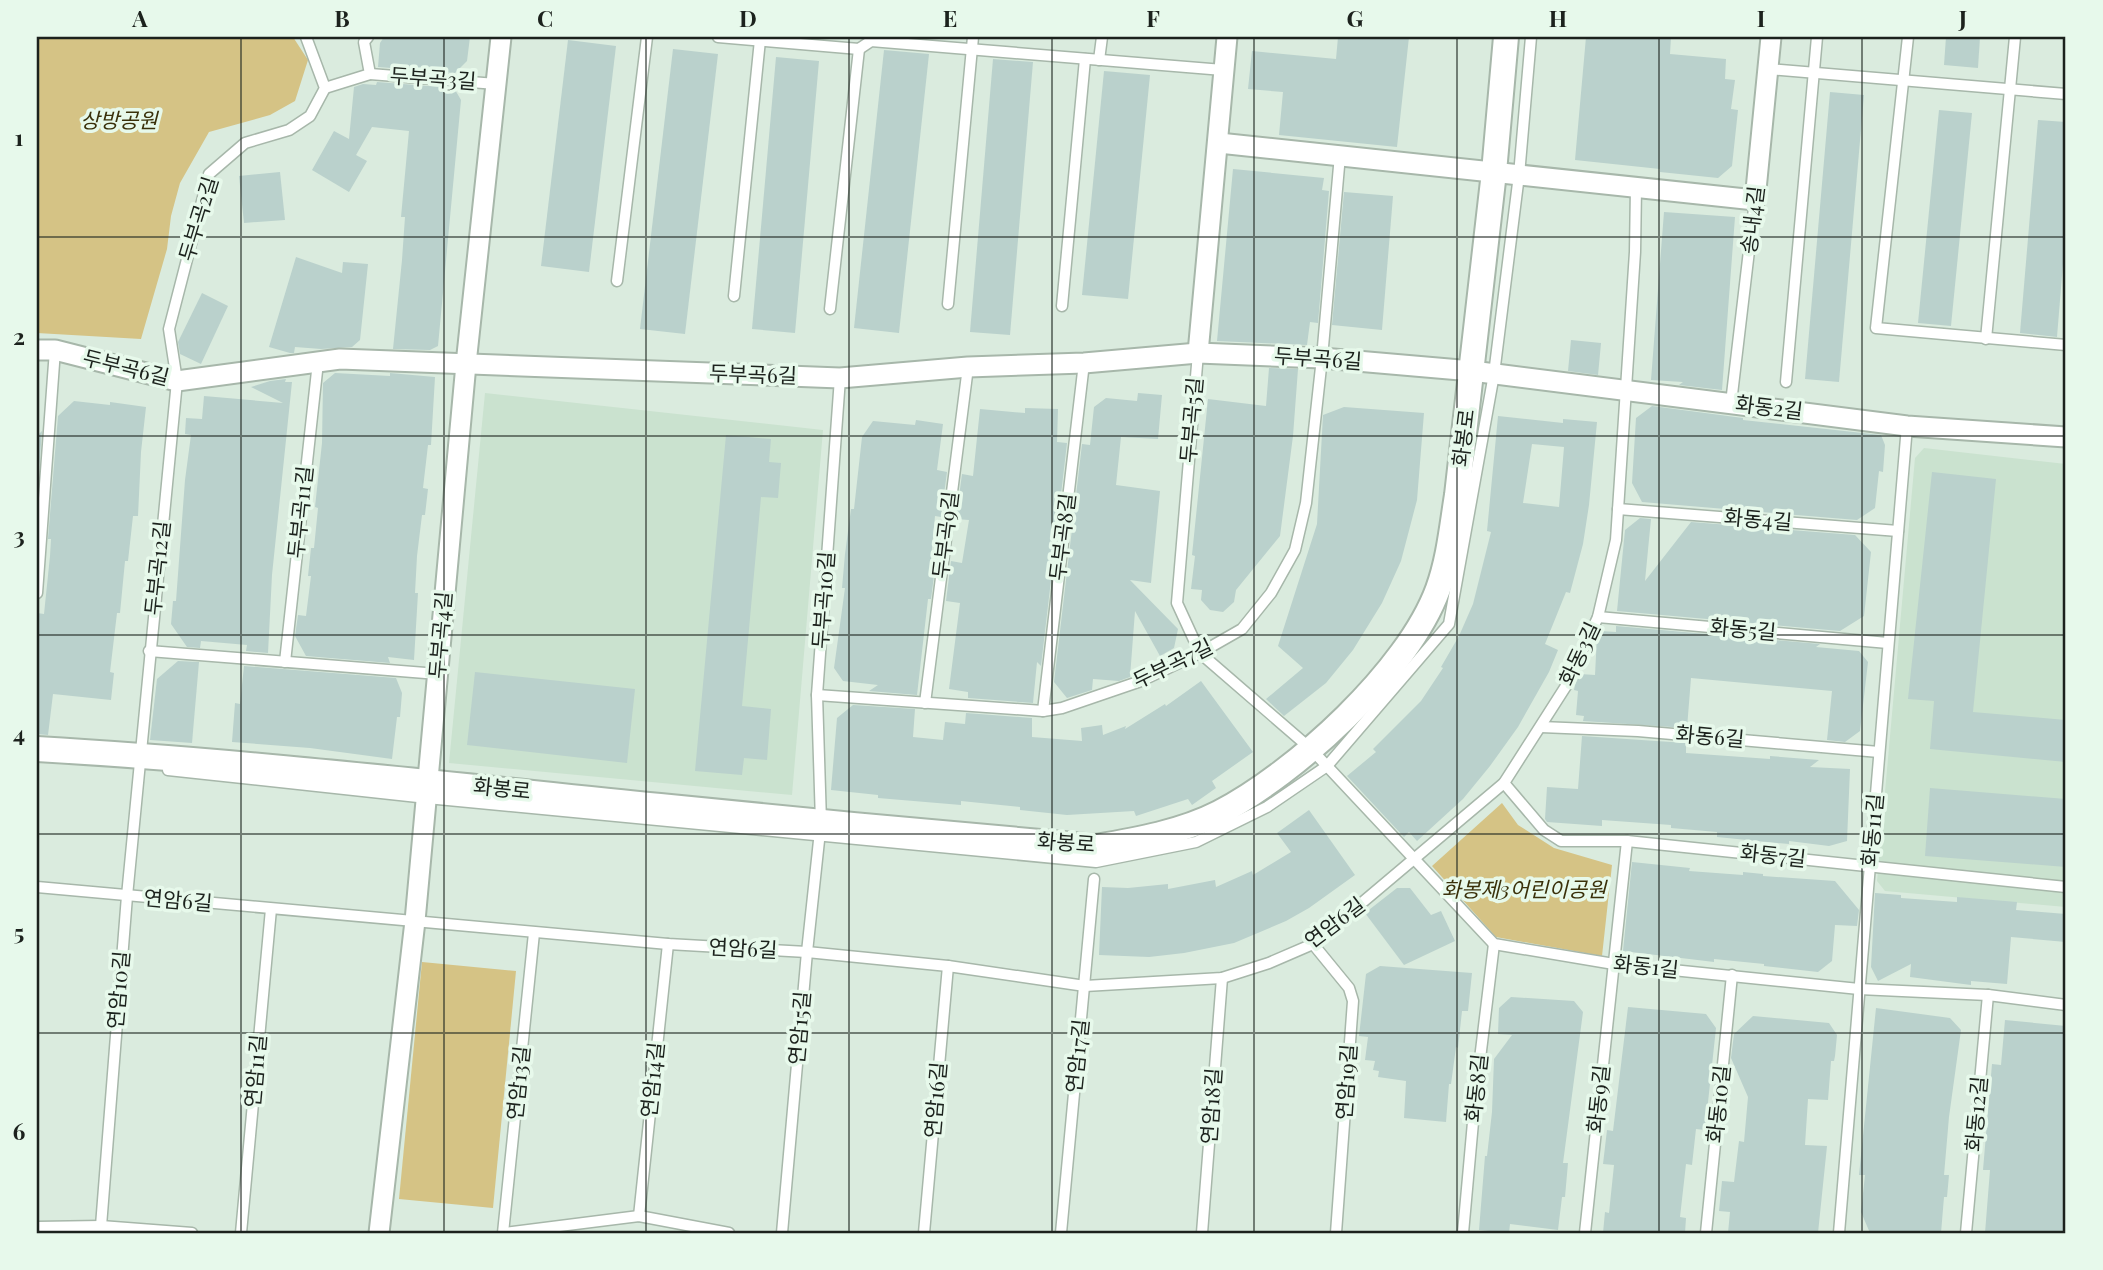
<svg xmlns="http://www.w3.org/2000/svg" width="2103" height="1270" font-family="'Playfair Display','Noto Sans KR',serif">
  <style>
    .built { fill: #cae2cf }
    .green { fill: #d5c385 }
    .building { fill: #bad1cc; fill-rule: evenodd }
    .lines { fill: none; stroke-linecap: round; stroke-linejoin: round }
    .service-casing { stroke: #a7b7aa; stroke-width: 13 }
    .minor-casing { stroke: #a7b7aa; stroke-width: 23 }
    .tertiary-casing { stroke: #a7b7aa; stroke-width: 28 }
    .service { stroke: #fff; stroke-width: 10 }
    .minor { stroke: #fff; stroke-width: 19 }
    .tertiary { stroke: #fff; stroke-width: 24 }
    .grid { fill: none; stroke: #1c221d; stroke-width: 2; stroke-opacity: 0.55 }
    .labels { text-anchor: middle; stroke-width: 7; stroke-linejoin: round; paint-order: stroke }
    .street-label { font-size: 21px; fill: #1c221d; stroke: #e7f9eb }
    .park-label { font-size: 21px; font-style: italic; fill: #3a300a; stroke: #e7f9eb }
    .neatline { fill: none; stroke: #1c221d; stroke-width: 2.5 }
    .grid-label { font-size: 23px; text-anchor: middle; font-weight: bold; fill: #1c221d }
  </style>
  <rect width="100%" height="100%" fill="#daebde"/>
  <g class="built">
    <path d="M485,393l338,37 -31,365 -343,-32z"/>
    <path d="M1924,448l142,16v443l-181,-16 -8,-10 38,-423z"/>
  </g>
  <g class="green">
    <path d="M37,37h256l15,23 -13,41 -25,14 -61,17 -29,51 -9,33 -4,33 -26,90 -104,-6z"/>
    <path d="M1502,803l16,22 36,23 58,17 -10,91 -106,-19 -64,-71z"/>
    <path d="M422,962l94,9 -23,237 -94,-9z"/>
  </g>
  <g class="building">
    <path d="M384,37h86l-3,24 -12,12 -77,-6 2,-24z"/>
    <path d="M1338,37h71l-12,110 -118,-12 4,-43 -35,-3 4,-38 84,8z"/>
    <path d="M1586,37h85l-1,17 56,5 -1,20 10,1 -4,29 7,1 -6,56 -14,12 -58,-6v-3l-85,-9z"/>
    <path d="M1946,37h34l-2,31 -34,-3z"/>
    <path d="M568,40l48,6 -27,226 -48,-6z"/>
    <path d="M673,49l45,5 -33,280 -45,-5z"/>
    <path d="M884,50l45,4 -30,279 -45,-5z"/>
    <path d="M776,57l43,4 -24,272 -43,-4z"/>
    <path d="M993,59l40,3 -23,273 -40,-3z"/>
    <path d="M1104,71l46,4 -22,224 -46,-4z"/>
    <path d="M377,82l77,6 7,12 -23,246 -8,4 -37,-1 9,-89 3,-43h-4l8,-86 -37,-4 -16,28 11,6 -18,31 -37,-22 22,-39 15,8 5,-52 9,-3 13,1z"/>
    <path d="M1830,92l34,3 -25,287 -34,-3z"/>
    <path d="M1939,110l33,3 -21,213 -33,-3z"/>
    <path d="M2038,120l28,2v105l-9,110 -37,-4z"/>
    <path d="M1233,169l91,9 -2,12 7,1 -11,132 -8,-1 -3,23 -90,-4z"/>
    <path d="M280,172l5,48 -41,3 -5,-47z"/>
    <path d="M1344,192l49,4 -11,134 -50,-5z"/>
    <path d="M1664,212l71,5 -13,173 -43,-5 4,-3 -32,-2z"/>
    <path d="M296,257l46,16 1,-11 25,2 -8,76 -8,7 -31,2 -26,-2 -1,6h-4l-21,-6z"/>
    <path d="M202,293l26,13 -27,58 -21,-10 -2,-12z"/>
    <path d="M1571,340l30,3 -3,32 -30,-4z"/>
    <path d="M1269,368l29,1 -5,67 -13,100 -44,54 -2,12 -11,10 -13,-2 -9,-10 1,-10 -11,-1 4,-33 -3,-1 16,-156 58,7z"/>
    <path d="M335,373l55,3v-3l45,4 -4,68h-3l-5,43 5,1 -3,26h-3l-5,41 -2,37h3l-4,67 -26,-3 2,6 -84,-7 -11,-20 3,-21 8,1 5,-40h-3l3,-28h3l4,-40 -3,-1 7,-64 1,-60z"/>
    <path d="M286,379l-1,3h7l-20,193 -4,78 -22,-2 1,-6 -46,-4 -1,7 -13,-1 -16,-23 2,-23h3l9,-121 6,-45 -6,-1 1,-16 16,1 2,-23 79,7 -32,-16 19,-6z"/>
    <path d="M1138,393l24,2 -4,44 -37,-2 -5,48 44,6 -9,92 -21,-3 48,49 -4,19 -14,8 -25,-45 -5,66 -11,4 -26,-2 -1,11 -25,8 -13,-16 28,-238 8,1 4,-38 12,-9 31,3z"/>
    <path d="M74,401l36,4v-3l36,5 -5,45 -3,64h-5l-5,45h-3l-5,52h-3l-7,59 4,1 -3,27 -58,-6 -5,41 -11,-1v-121l7,1 6,-58 1,-17h-3l10,-123z"/>
    <path d="M1652,406l91,12v2l138,15 4,10 -2,27 -4,-1 -4,37 -18,12 -215,-18 -10,-19 4,-65z"/>
    <path d="M1344,407l80,6 -7,87 -16,61 -19,42 -29,47 -27,33 -42,33 -18,-17 37,-31 -25,-22 39,-122 6,-109z"/>
    <path d="M1025,408l33,1 -1,33 10,1 -26,223 -4,-4 -4,41 -65,-5v-6l-19,-3 11,-86 -14,-2 5,-40 11,2 7,-43 -13,-1 6,-45 11,2 7,-67 45,4z"/>
    <path d="M1498,416l65,7v-4l34,3 -8,83 -6,39 -13,49 -4,-1 -21,52 13,6 -9,22 -31,55 -28,39 -27,33 -46,42 -8,-9 -5,5 -57,-61 29,-24 -3,-3 48,-48 22,-33 -2,-1 18,-31 14,-32 18,-72 -4,-1zM1532,444l32,3 -5,60 -36,-4z"/>
    <path d="M916,420l27,4 -6,46 10,2 -6,45 -6,-1 -4,43 5,1 -5,39h-3l-11,96 -48,-4 9,-6 -35,-4 -9,-13 11,-80h-3l3,-34 6,-45h3l8,-72 11,-16 42,4z"/>
    <path d="M42,431l-5,65v-60z"/>
    <path d="M726,435l45,4 -2,23 12,1 -3,35 -17,-1 -19,209 29,3 -4,51 -23,-2 -2,17 -47,-4z"/>
    <path d="M1932,472l64,7 -23,233 93,8v42l-136,-13 4,-48 -26,-2z"/>
    <path d="M1640,518l11,1 -6,62 46,-59 164,13 16,17 -7,64 -24,15 -223,-20 8,-81z"/>
    <path d="M1616,626l204,18 -4,3 43,4 9,11 -8,69 -15,11 -18,-2 5,-49 -141,-13 -4,50 -104,-7 1,-5 -8,-1 2,-24 -4,-1 1,-5 5,-11 15,1 2,-39 3,-5 16,1z"/>
    <path d="M178,661l21,1 -7,81 -42,-3 7,-61z"/>
    <path d="M244,666l152,12 6,15 -2,24h-3l-5,42 -82,-11 -78,-6 3,-39 5,1z"/>
    <path d="M475,672l160,17 -8,74 -160,-18z"/>
    <path d="M1201,681l52,71 -41,29 4,7 -24,17 -4,-6 -52,17 -2,-5 -67,4 -47,-5v-3l-59,-6v4l-83,-7v-3l-47,-5 6,-72 16,-13 62,4 -2,28 30,3 2,-18 20,2 1,-11 66,5v19l50,4 -1,-13 21,-3 1,10 23,-9 -1,3 40,-25 1,2z"/>
    <path d="M1582,736l104,7v10l84,6v-3l49,4 -9,7 40,2 -3,72 -18,5 -40,-5v3l-72,-7v-5l-46,-4v-3l-69,-5v6l-55,-4 -2,-3 2,-32 31,2z"/>
    <path d="M1930,788l136,11v68l-141,-11z"/>
    <path d="M1309,810l46,65 -46,33 -23,13 -52,22 -50,10 -35,4 -50,-2 3,-68 26,1 40,-4v5l47,-9 1,7 36,-16 1,4 38,-23 -14,-19z"/>
    <path d="M1632,862l58,6 -1,3 54,4v-3l20,2v2l72,5 24,29 -2,16 -22,-1 -3,36 -14,11 -54,-6v-2l-50,-5v3l-91,-11z"/>
    <path d="M1397,888h13l21,27 10,-4 14,30 -51,24 -39,-52z"/>
    <path d="M1875,893l26,2v3l56,4v-5l60,5 -1,8 50,4v28l-55,-5 -4,47 -36,-3v4l-61,-8 1,-13 -33,17 -7,-14z"/>
    <path d="M1380,966l92,7 -4,38h-6l-4,37 -2,-1 -5,37h-2l-3,38 -42,-4 2,-37 -28,-4 1,-6 -6,-1 2,-9 -10,-1 3,-23 -9,-1 7,-62z"/>
    <path d="M1511,997l63,4 9,11 -20,151h5l-3,34h-3l-4,33 -48,-6 -1,9 -30,-3 6,-74h2l5,-44 2,-53 18,-24 -14,-1 1,-26z"/>
    <path d="M1628,1007l78,7 10,14 -11,102 -9,-1 -4,36 -6,-1 -6,53 6,1 -1,15h-82l2,-21 4,1 5,-48 -11,-1 4,-34 6,1z"/>
    <path d="M1876,1008l74,10 11,12 -12,87 -5,58h5l-2,22h-3l-3,36h-71l-9,-21 4,-37h-6z"/>
    <path d="M1753,1016l76,7 8,12 -2,21 -1,5h-3l-3,39 -20,-1 -3,46 22,1 -9,87h-90l2,-21 -11,-1 3,-30 12,1 5,-41 5,1 4,-45 -17,-39 3,-24z"/>
    <path d="M2005,1020l61,6v207h-81l5,-63h-7l9,-106 9,1z"/>
  </g>
  <g class="lines">
    <defs>
      <g id="service">
        <path d="M718,37l141,12 12,-8 352,29"/>
        <path d="M1908,37l-32,291 190,17"/>
        <path d="M1099,60l3,-23"/>
        <path d="M1768,69l298,25"/>
        <path d="M370,74l126,10"/>
        <path d="M325,88l45,-14 -6,-32 4,-5"/>
        <path d="M617,281l30,-244"/>
        <path d="M734,296l26,-256"/>
        <path d="M948,304l25,-267"/>
        <path d="M1062,306l23,-247"/>
        <path d="M830,309l29,-260"/>
        <path d="M1986,339l29,-302"/>
        <path d="M1198,353l-21,250 23,50 111,96 183,195 120,20 245,25 129,6 78,10"/>
        <path d="M1786,382l31,-345"/>
        <path d="M1731,403l24,-203"/>
        <path d="M1618,509l280,22"/>
        <path d="M37,593l18,-243"/>
        <path d="M1598,617l290,26"/>
        <path d="M149,651l289,23"/>
        <path d="M285,662l33,-300"/>
        <path d="M817,695l226,16 19,-3 79,-27 59,-28 42,-24 29,-36 24,-43 11,-47 16,-145 18,-203"/>
        <path d="M925,703l43,-336"/>
        <path d="M1043,711l41,-348"/>
        <path d="M1541,727l97,4 241,21"/>
        <path d="M168,770l259,28 669,64 100,-20 71,-35 60,-41 122,-142 45,-250 25,-199 12,-138"/>
        <path d="M1504,783l40,47 17,11h66l439,46"/>
        <path d="M37,887l631,57 139,8 141,14 137,20 137,-8 47,-15 44,-19 191,-161 62,-97 32,-69 18,-77 19,-288 1,-65"/>
        <path d="M1313,944l36,44 4,13 -17,232"/>
        <path d="M639,1216l29,-272"/>
        <path d="M101,1226l26,-330 50,-515 -8,-52 40,-155 36,-31 44,-13 21,-14 15,-28 -19,-51"/>
        <path d="M37,1227l64,-1 91,7"/>
        <path d="M241,1233l30,-324"/>
        <path d="M503,1233l31,-300"/>
        <path d="M504,1233l135,-17 90,17"/>
        <path d="M782,1233l25,-281 14,-130 -4,-127 23,-317"/>
        <path d="M924,1233l24,-267"/>
        <path d="M1061,1233l33,-354"/>
        <path d="M1202,1233l20,-255"/>
        <path d="M1463,1233l12,-133 19,-156"/>
        <path d="M1585,1233l42,-392"/>
        <path d="M1706,1233l26,-258"/>
        <path d="M1839,1233l68,-807"/>
        <path d="M1966,1233l22,-238"/>
      </g>
      <g id="minor">
        <path d="M1219,143l536,57 16,-163"/>
        <path d="M37,350h18l122,31 163,-22 500,19 128,-11 116,-4 114,-10 124,5 150,13 435,55 159,11"/>
        <path d="M1198,353l29,-316"/>
        <path d="M379,1233l36,-312 51,-557 35,-327"/>
      </g>
      <path id="tertiary" d="M37,749c208,12 415,36 623,57 145,15 291,28 436,41 41,-7 86,-15 123,-34 77,-40 189,-142 219,-224 11,-30 14,-63 19,-94l37,-323 12,-135"/>
    </defs>
    <use href="#service" class="service-casing"/>
    <use href="#minor" class="minor-casing"/>
    <use href="#tertiary" class="tertiary-casing"/>
    <use href="#service" class="service"/>
    <use href="#minor" class="minor"/>
    <use href="#tertiary" class="tertiary"/>
  </g>
  <path class="grid" d="M241,37v1196M444,37v1196M646,37v1196M849,37v1196M1052,37v1196M1254,37v1196M1457,37v1196M1659,37v1196M1862,37v1196M37,237h2029M37,436h2029M37,635h2029M37,834h2029M37,1033h2029"/>
  <g class="labels">
    <g class="street-label">
      <text transform="translate(433 79) rotate(4)" y="7">두부곡3길</text>
      <text transform="translate(199 219) rotate(-73)" y="7">두부곡2길</text>
      <text transform="translate(1753 220) rotate(-83)" y="7">송내4길</text>
      <text transform="translate(1318 359) rotate(4)" y="7">두부곡6길</text>
      <text transform="translate(126 368) rotate(14)" y="7">두부곡6길</text>
      <text transform="translate(753 375) rotate(2)" y="7">두부곡6길</text>
      <text transform="translate(1769 408) rotate(7)" y="7">화동2길</text>
      <text transform="translate(1192 420) rotate(-85)" y="7">두부곡5길</text>
      <text transform="translate(1464 438) rotate(-83)" y="7">화봉로</text>
      <text transform="translate(301 512) rotate(-84)" y="7">두부곡11길</text>
      <text transform="translate(1758 520) rotate(5)" y="7">화동4길</text>
      <text transform="translate(946 535) rotate(-83)" y="7">두부곡9길</text>
      <text transform="translate(1063 537) rotate(-83)" y="7">두부곡8길</text>
      <text transform="translate(158 568) rotate(-84)" y="7">두부곡12길</text>
      <text transform="translate(824 600) rotate(-86)" y="7">두부곡10길</text>
      <text transform="translate(1743 630) rotate(5)" y="7">화동5길</text>
      <text transform="translate(441 635) rotate(-85)" y="7">두부곡4길</text>
      <text transform="translate(1580 654) rotate(-65)" y="7">화동3길</text>
      <text transform="translate(1173 664) rotate(-26)" y="7">두부곡7길</text>
      <text transform="translate(1710 737) rotate(5)" y="7">화동6길</text>
      <text transform="translate(502 789) rotate(6)" y="7">화봉로</text>
      <text transform="translate(1873 830) rotate(-85)" y="7">화동11길</text>
      <text transform="translate(1066 843) rotate(4)" y="7">화봉로</text>
      <text transform="translate(1773 856) rotate(6)" y="7">화동7길</text>
      <text transform="translate(178 901) rotate(5)" y="7">연암6길</text>
      <text transform="translate(1335 923) rotate(-37)" y="7">연암6길</text>
      <text transform="translate(743 949) rotate(3)" y="7">연암6길</text>
      <text transform="translate(1646 967) rotate(6)" y="7">화동1길</text>
      <text transform="translate(119 990) rotate(-85)" y="7">연암10길</text>
      <text transform="translate(800 1028) rotate(-85)" y="7">연암15길</text>
      <text transform="translate(1078 1056) rotate(-84)" y="7">연암17길</text>
      <text transform="translate(256 1071) rotate(-85)" y="7">연암11길</text>
      <text transform="translate(653 1080) rotate(-84)" y="7">연암14길</text>
      <text transform="translate(1347 1082) rotate(-86)" y="7">연암19길</text>
      <text transform="translate(519 1083) rotate(-84)" y="7">연암13길</text>
      <text transform="translate(1477 1088) rotate(-84)" y="7">화동8길</text>
      <text transform="translate(1599 1099) rotate(-84)" y="7">화동9길</text>
      <text transform="translate(936 1100) rotate(-85)" y="7">연암16길</text>
      <text transform="translate(1719 1104) rotate(-84)" y="7">화동10길</text>
      <text transform="translate(1212 1106) rotate(-86)" y="7">연암18길</text>
      <text transform="translate(1977 1114) rotate(-85)" y="7">화동12길</text>
    </g>
    <g class="park-label">
      <text x="119" y="128">상방공원</text>
      <text x="1524" y="897">화봉제3어린이공원</text>
    </g>
  </g>
  <rect width="2103" height="1270" fill="none" stroke="#e7f9eb" stroke-width="77"/>
  <rect x="38" y="38" width="2026" height="1194" class="neatline"/>
  <g class="grid-label">
    <text x="140" y="27">A</text>
    <text x="342" y="27">B</text>
    <text x="545" y="27">C</text>
    <text x="748" y="27">D</text>
    <text x="950" y="27">E</text>
    <text x="1153" y="27">F</text>
    <text x="1355" y="27">G</text>
    <text x="1558" y="27">H</text>
    <text x="1761" y="27">I</text>
    <text x="1963" y="27">J</text>
    <text x="19" y="146">1</text>
    <text x="19" y="345">2</text>
    <text x="19" y="544">3</text>
    <text x="19" y="742">4</text>
    <text x="19" y="941">5</text>
    <text x="19" y="1140">6</text>
  </g>
</svg>
